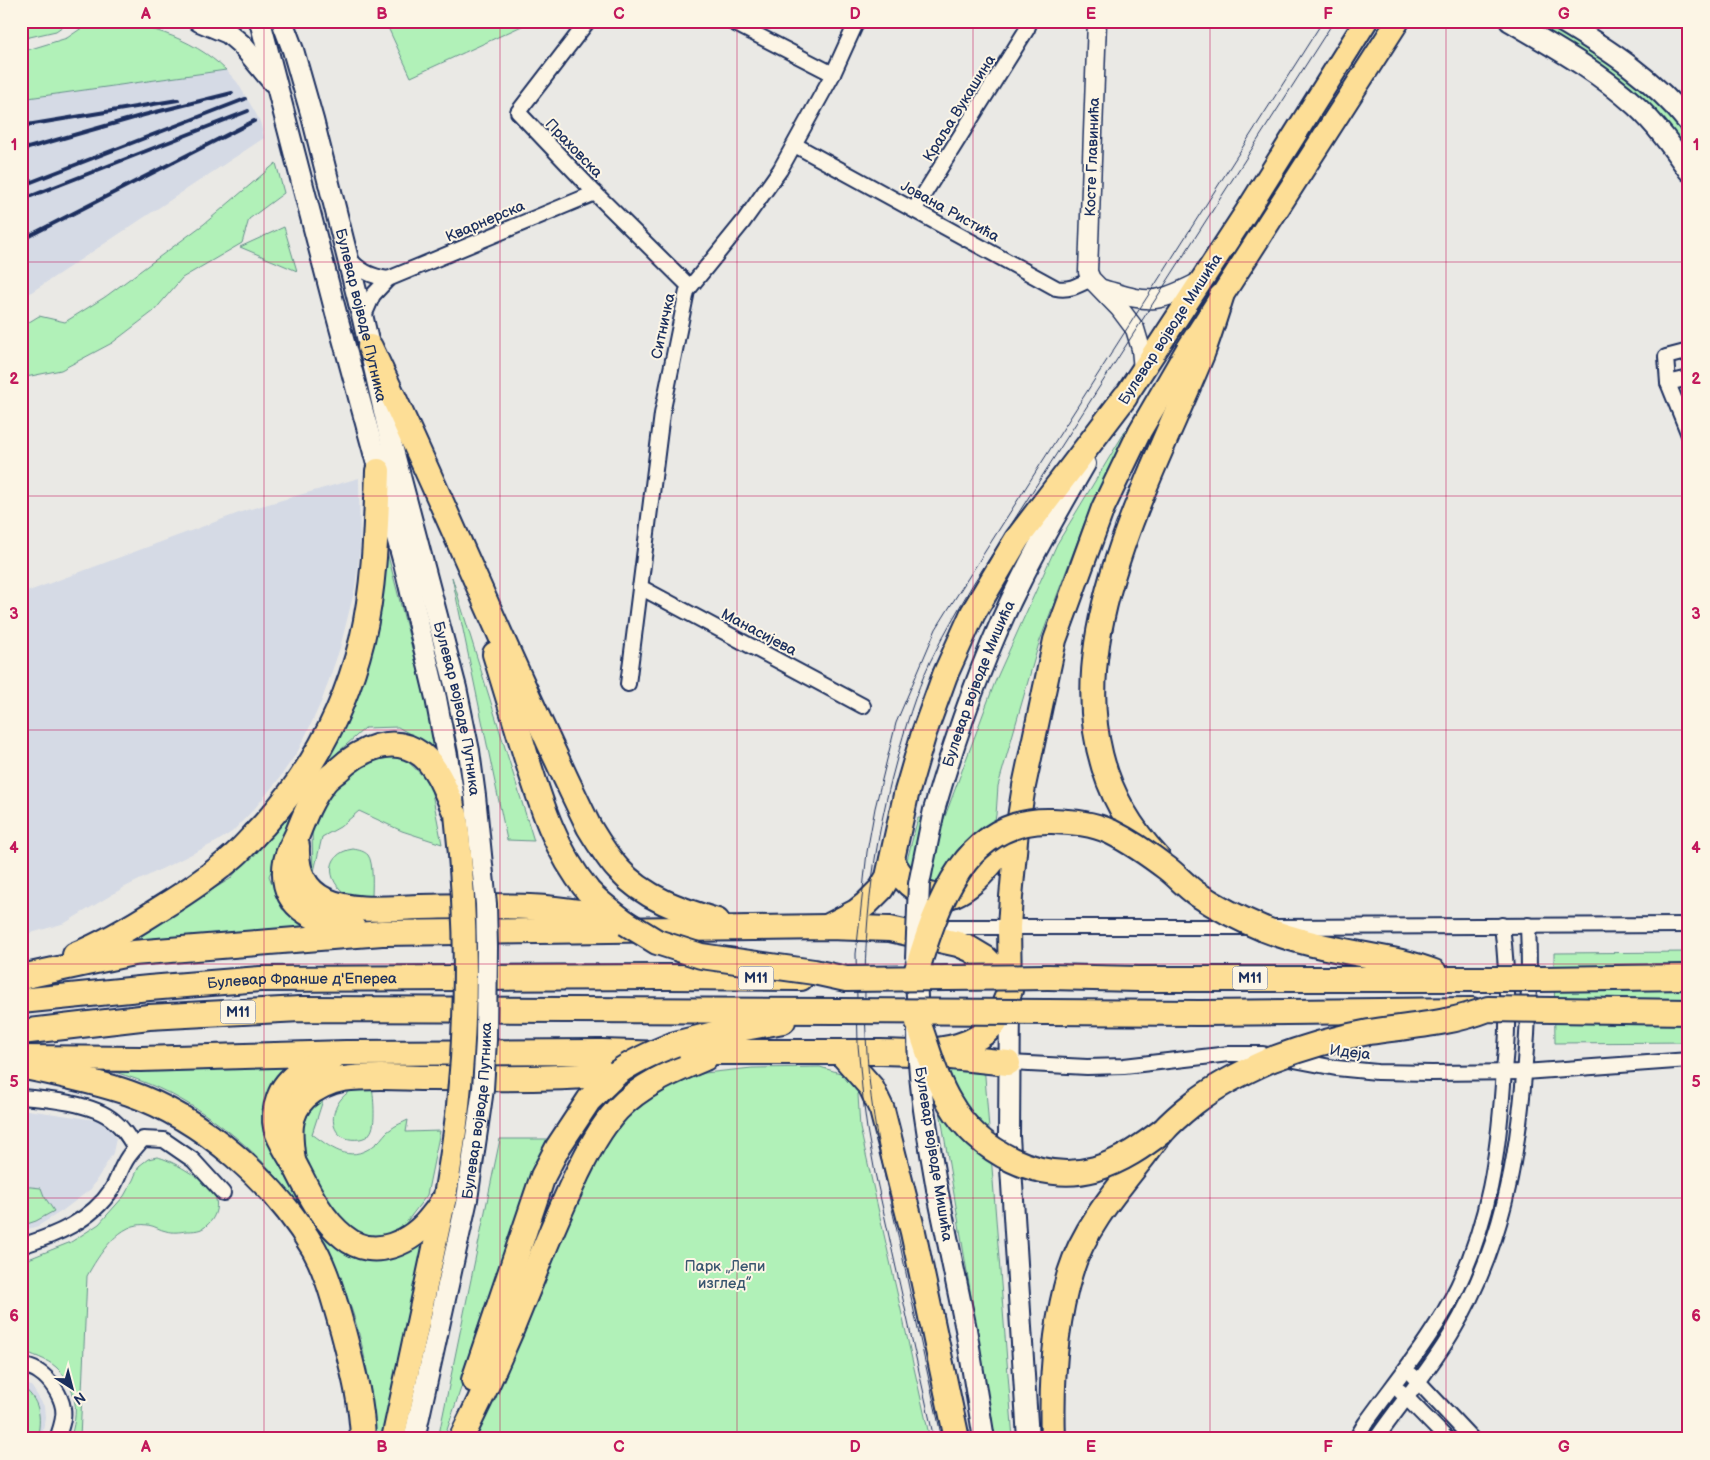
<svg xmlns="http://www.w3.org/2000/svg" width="1710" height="1460" font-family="'Balsamiq Sans',sans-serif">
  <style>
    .built { fill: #d5dae5 }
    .green { fill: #b1f1b8; stroke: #66908b }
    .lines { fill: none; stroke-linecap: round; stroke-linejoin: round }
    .minor-casing { stroke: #1b2f5e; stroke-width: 18 }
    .tertiary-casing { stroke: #1b2f5e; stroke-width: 21 }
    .secondary-casing { stroke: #1b2f5e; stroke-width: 24 }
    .primary-casing { stroke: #1b2f5e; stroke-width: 26 }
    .trunk-casing { stroke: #1b2f5e; stroke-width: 28 }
    .minor { stroke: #fcf5e5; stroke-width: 14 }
    .tertiary { stroke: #fcf5e5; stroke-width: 18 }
    .secondary { stroke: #fcf5e5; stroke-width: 20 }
    .primary { stroke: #fdde96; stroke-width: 22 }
    .trunk { stroke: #fdde96; stroke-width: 24 }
    .tram { stroke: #1b2f5e; stroke-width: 1 }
    .rail { stroke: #1b2f5e; stroke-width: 4 }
    .secondary-bridge-casing { stroke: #1b2f5e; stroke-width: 24; stroke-linecap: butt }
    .primary-bridge-casing { stroke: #1b2f5e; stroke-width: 26; stroke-linecap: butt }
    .trunk-bridge-casing { stroke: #1b2f5e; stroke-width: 28; stroke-linecap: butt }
    .secondary-bridge { stroke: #fcf5e5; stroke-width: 20 }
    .primary-bridge { stroke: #fdde96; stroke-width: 22 }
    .trunk-bridge { stroke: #fdde96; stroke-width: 24 }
    .grid { fill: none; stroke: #c2185b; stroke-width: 1; stroke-opacity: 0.55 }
    .labels { text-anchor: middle; stroke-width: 4; stroke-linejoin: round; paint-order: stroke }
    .shield { fill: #fcf5e5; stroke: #5e6a86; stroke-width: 1 }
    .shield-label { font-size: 14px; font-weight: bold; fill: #1b2f5e }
    .street-label { font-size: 15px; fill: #1b2f5e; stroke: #fcf5e5 }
    .park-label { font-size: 15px; fill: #395670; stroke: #fcf5e5 }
    .neatline { fill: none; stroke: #c2185b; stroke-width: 2 }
    .grid-label { font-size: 16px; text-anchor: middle; font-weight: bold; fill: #c2185b }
  </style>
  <rect width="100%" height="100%" fill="#eae9e5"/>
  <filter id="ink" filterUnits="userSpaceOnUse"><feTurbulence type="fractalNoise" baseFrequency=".02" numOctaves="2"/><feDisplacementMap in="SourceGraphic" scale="10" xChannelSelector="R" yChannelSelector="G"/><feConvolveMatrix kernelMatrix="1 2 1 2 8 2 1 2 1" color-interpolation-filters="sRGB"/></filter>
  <g filter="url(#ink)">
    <g class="built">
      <path d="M226,70l11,12 18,30 5,10 4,16 -243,161v-200z"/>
      <path d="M359,478l1,71 -5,39 -15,60 -18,52 -10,22 -14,29 -20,29 -23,28 -23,24 -16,10 -93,46 -58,35 -44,13v-342l226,-84z"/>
      <path d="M21,1109l82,12 4,4 9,13 -3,15 -22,36 -29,22 -24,15 -17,5z"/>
      <path d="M21,1379l11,8 12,19 1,11 -3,22h-21z"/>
    </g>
    <g class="green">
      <path d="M21,21h49l-14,10 -35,8z"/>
      <path d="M92,21c48,0 100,16 134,49l-205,29v-47l46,-14z"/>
      <path d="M385,21h138l1,4 -113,52z"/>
      <path d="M1523,21h20l70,45 56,45 20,25v21z"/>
      <path d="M276,163l8,30 -35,26 -7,24 -60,35 -28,33 -42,32 -51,27 -40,8v-51l18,-11 26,6 40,-25 99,-73z"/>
      <path d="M284,227l13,44 -57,-24z"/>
      <path d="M1158,377l-74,147 -45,119 -41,143 -2,29 -7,33 -36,33 -26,6 -21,-23 12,-46 26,1 51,-137 62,-138z"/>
      <path d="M387,552l52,199 -41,-24 -33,1 -39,35 -31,52 -26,61 13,33 30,19 -197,20 115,-69 40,-47 59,-87 41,-89z"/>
      <path d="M452,577l82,264 -27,-1z"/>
      <path d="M397,751l33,32 12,61 -40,-13 -43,-20 -19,16 -18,10 -9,39 -1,-49 19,-36 28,-33z"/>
      <path d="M353,849c6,1 11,2 15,6 6,8 4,34 4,44 -7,0 -15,0 -20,-2 -25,-10 -30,-44 1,-48z"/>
      <path d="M1689,952v90l-134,1 -1,-90z"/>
      <path d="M300,1063l-8,6 17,141 76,49c19,-4 29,-9 43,-22l-44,202h-9c-7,-143 -68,-268 -195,-340 -28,-16 -58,-25 -88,-34z"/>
      <path d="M932,1063l52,1 29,375h-18z"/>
      <path d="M820,1067l37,11 3,50 70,311h-456l125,-285 47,-59 35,-15 24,-7 47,-5z"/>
      <path d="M372,1084c1,11 5,41 -2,49 -2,4 -6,5 -10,6 -35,5 -34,-37 -6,-50 5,-3 12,-4 18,-5z"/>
      <path d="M324,1097l-12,37c23,17 40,30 65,9 5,-4 8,-11 14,-14 5,-4 11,-6 17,-9l-2,12 34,-1 -13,64 -31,41 -29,3 -30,-24 -27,-41 -12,-34 11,-29z"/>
      <path d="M500,1139h48l-13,26 -91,274h-6z"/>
      <path d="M157,1157c13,2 46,22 55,34 8,10 5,26 -5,34 -5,6 -14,6 -21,6 -6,1 -14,2 -20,0 -6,-1 -11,-5 -18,-6 -28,-5 -50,31 -61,51l-7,163h-10c9,-26 8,-52 -14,-72 -9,-8 -24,-12 -35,-17v-88l50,-20 28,-18 25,-28 9,-16 6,-14 9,-7z"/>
      <path d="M21,1186l20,2 3,8 10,15 -18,10 -15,5z"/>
      <path d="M21,1386c19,13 21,31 16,53h-16z"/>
    </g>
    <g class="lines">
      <defs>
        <g id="minor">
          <path d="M588,21l-70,91 77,81 94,93"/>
          <path d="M730,21l103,53"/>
          <path d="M795,145l261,143c13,3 23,-3 35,-9"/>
          <path d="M914,210l113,-181 3,-8"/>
          <path d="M348,257c11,14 23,19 40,22"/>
          <path d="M363,318l10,-23 15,-16 207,-86"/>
          <path d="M1689,351l-23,6 2,26 21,52"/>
          <path d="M1668,383l21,-5"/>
          <path d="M640,587l223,119"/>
          <path d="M628,684l34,-270 25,-123 56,-69 37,-52 53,-96 24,-53"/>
          <path d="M925,927h324"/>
          <path d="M1273,927l416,-2"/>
          <path d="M1008,1063l79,4 37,-1 105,-12h34l73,14 41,4 55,1 92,-1 165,-12"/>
          <path d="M21,1097c27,2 73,6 93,24 10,8 15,17 21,27"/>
          <path d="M21,1246c35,-11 70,-25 91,-57 6,-10 9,-22 16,-32 4,-6 10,-12 15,-18l21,1 29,20 30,33"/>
          <path d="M21,1365c7,2 13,3 18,7 11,7 22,23 24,36 2,10 -3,22 -6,31"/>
          <path d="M1412,1375l60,64"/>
          <path d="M1400,1391l47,48"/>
          <path d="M1356,1439l9,-15c32,-45 69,-88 93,-138 31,-67 40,-130 45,-202 1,-19 4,-38 4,-57 1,-34 -1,-68 -5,-102"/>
          <path d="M1376,1439c24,-35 53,-68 75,-105 51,-86 67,-174 74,-272 4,-46 5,-91 3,-137"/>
        </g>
        <g id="tertiary">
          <path d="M1097,21l-9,251 3,7 29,30 15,20 6,20 2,21"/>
          <path d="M1102,289c16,4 35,12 53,10 15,-2 30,-10 44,-17"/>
        </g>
        <g id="secondary">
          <path d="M199,21l29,12 14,12 30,36"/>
          <path d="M260,21l76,292 68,250 32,135 11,58 7,42"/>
          <path id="s1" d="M282,21l11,29 20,70 50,199 29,127 64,242 13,63 6,45"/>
          <path d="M1510,21c44,26 88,50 125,84 21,19 38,43 54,66"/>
          <path d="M1561,21c47,28 94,59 128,102"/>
          <path id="s2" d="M934,810c23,-79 50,-157 87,-230 20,-40 42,-78 64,-116"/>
          <path d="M916,973l2,49"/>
          <path d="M1010,996l-1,140 19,303"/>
          <path d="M937,1189l29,140 18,110"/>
          <path d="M414,1439l53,-240"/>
        </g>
        <g id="primary">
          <path d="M1125,397l122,-186 119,-190"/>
          <path d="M1010,990l-1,-63 2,-30 6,-67 7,-44 31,-146 48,-132 37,-77 47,-81 211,-329"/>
          <path d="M393,1439l52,-242"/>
        </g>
        <g id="trunk">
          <path d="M370,347c76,159 142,322 219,480 9,15 18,30 29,42 26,29 62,41 99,52"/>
          <path d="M495,654c10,33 20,66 30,99 15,48 30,98 63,138 11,12 25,22 38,32"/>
          <path d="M297,846c-1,23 7,44 28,54 28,13 64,8 95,7 61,-1 138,-5 197,14"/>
          <path d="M1158,858c-140,-148 -19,-350 44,-504 7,-19 13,-38 19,-57"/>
          <path d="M892,861c8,14 16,26 32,32 6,2 13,5 19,4 30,-3 56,-45 74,-67"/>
          <path d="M829,926l27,-14 10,-8 15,-15 7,-12 18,-82 18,-62 21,-58 28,-62 44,-74 108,-142"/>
          <path d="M353,928c-32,-5 -70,-18 -68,-58 0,-13 7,-24 12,-35 7,-18 14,-36 26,-51 3,-5 9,-9 14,-13 23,-22 56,-38 85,-16 17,14 25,40 34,59"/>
          <path d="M1264,929c33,13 67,20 102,26 23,4 45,8 68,17"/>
          <path d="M75,955c30,-12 58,-29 86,-47 26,-16 51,-33 74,-53 10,-9 19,-20 29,-30 48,-53 81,-116 98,-185 13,-55 14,-113 16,-169"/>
          <path d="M21,977l112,-24 249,-20 446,-6 62,2 68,15 12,5 15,9 15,15 10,17c-5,12 -9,25 -17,35 -20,23 -53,25 -80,28"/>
          <path d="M1048,977l90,2h314"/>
          <path d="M1540,979l149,-2"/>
          <path id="s3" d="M21,1001l128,-13 111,-9 406,-2 135,1"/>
          <path d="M1046,1012l154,1 272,-3"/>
          <path d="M21,1032l128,-15 151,-8 540,2"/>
          <path d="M675,1044l43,-11 65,-12"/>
          <path d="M841,1053l30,34 11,23 31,122 44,207"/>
          <path d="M21,1058l120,1 205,-6 256,-1 62,2 54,-2h163l32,1 95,10"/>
          <path d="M332,1058c-22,7 -45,17 -53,40 -12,32 5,45 18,71 12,24 25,51 47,68 30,25 69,5 89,-22 5,-6 9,-13 12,-19"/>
          <path d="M30,1068c34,7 67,14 99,25 74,26 146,89 185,156 14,25 21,55 29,82 9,35 19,71 20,108"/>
          <path d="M293,1161c-3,-23 -7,-46 12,-64 10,-9 25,-16 38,-18 28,-4 59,-1 88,-1 62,0 124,2 186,-5"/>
          <path d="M474,1380l69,-204 15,-29 31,-47 28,-27"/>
          <path d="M461,1439c26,-52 50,-106 71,-160 14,-36 29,-70 45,-105 11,-22 23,-46 40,-64 23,-25 57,-39 88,-52"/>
          <path d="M1053,1439c-2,-56 1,-112 17,-166 13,-43 45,-81 72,-115 7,-9 14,-19 21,-27 9,-10 21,-20 31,-28 23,-18 49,-31 76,-43"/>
        </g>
      </defs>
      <use href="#minor" class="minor-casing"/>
      <use href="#tertiary" class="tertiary-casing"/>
      <use href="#secondary" class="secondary-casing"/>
      <use href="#primary" class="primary-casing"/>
      <use href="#trunk" class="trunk-casing"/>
      <use href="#minor" class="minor"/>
      <use href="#tertiary" class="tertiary"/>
      <use href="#secondary" class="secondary"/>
      <use href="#primary" class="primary"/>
      <use href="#trunk" class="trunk"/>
      <g class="tram">
        <path d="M934,1439l-59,-266 -8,-44 -4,-30 -5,-54 -2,-91 11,-102 8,-44 21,-85 40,-94 13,-21 374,-587"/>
        <path d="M942,1439c-15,-68 -30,-136 -44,-204 -12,-52 -24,-104 -29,-157 -10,-108 -2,-211 27,-316 9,-34 19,-68 34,-100 13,-27 28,-52 43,-78l361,-563"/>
      </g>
      <g class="rail">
        <path d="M21,126l157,-26"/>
        <path d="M21,150l123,-35 88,-22"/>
        <path d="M21,186l224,-87"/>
        <path d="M21,200l227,-89"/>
        <path d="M21,240l233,-119"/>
      </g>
      <defs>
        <g id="secondary-bridge">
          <path d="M916,959l3,-75 15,-74"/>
          <path d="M918,1031c0,55 10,104 19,158"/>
          <path id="s4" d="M467,1199l16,-110 3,-49 1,-93 -1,-43 -11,-108"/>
        </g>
        <path id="primary-bridge" d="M445,1196c5,-30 10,-60 13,-90 10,-97 9,-195 -2,-292"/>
        <g id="trunk-bridge">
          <path d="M626,923l31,19 44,14 113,16 32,7 202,-2"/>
          <path d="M916,973c21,-69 49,-155 136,-152 21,1 40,2 59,11 20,10 40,24 57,37 10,8 19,18 29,25 21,14 43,25 67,35"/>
          <path d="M1452,979h88"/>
          <path d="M840,1011l206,1"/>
          <path d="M918,1022c10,27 17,56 32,81 28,49 90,81 145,66 27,-8 48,-23 69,-39"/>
          <path d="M1270,1060c32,-12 65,-22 99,-28 41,-6 81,-8 119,-23l201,3"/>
          <path d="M617,1073c18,-13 37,-21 58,-29"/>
        </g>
      </defs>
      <use href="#secondary-bridge" class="secondary-bridge-casing"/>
      <use href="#primary-bridge" class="primary-bridge-casing"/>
      <use href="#trunk-bridge" class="trunk-bridge-casing"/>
      <use href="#secondary-bridge" class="secondary-bridge"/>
      <use href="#primary-bridge" class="primary-bridge"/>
      <use href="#trunk-bridge" class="trunk-bridge"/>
    </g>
  </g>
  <path class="grid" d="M264,21v1418M500,21v1418M737,21v1418M973,21v1418M1210,21v1418M1446,21v1418M21,262h1668M21,496h1668M21,730h1668M21,964h1668M21,1198h1668"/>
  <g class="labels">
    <g class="shield">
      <rect x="738.5" y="966.5" width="35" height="23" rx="4"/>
      <rect x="1232.5" y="966.5" width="35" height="23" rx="4"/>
      <rect x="220.5" y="1000.5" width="35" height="23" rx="4"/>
    </g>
    <g class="shield-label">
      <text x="756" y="983">M11</text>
      <text x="1250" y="983">M11</text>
      <text x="238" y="1017">M11</text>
    </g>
    <g class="street-label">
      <text transform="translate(959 108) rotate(-58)" y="5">Краља Вукашина</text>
      <text transform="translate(574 148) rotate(46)" y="5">Праховска</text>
      <text transform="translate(1092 157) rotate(-88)" y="5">Косте Главинића</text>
      <text transform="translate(950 211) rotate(29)" y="5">Јована Ристића</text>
      <text transform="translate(485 221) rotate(-23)" y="5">Кварнерска</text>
      <text dy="5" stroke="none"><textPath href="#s1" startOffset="305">Булевар војводе Путника</textPath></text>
      <text transform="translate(663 326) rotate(-78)" y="5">Ситничка</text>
      <text transform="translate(1170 329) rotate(-57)" y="5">Булевар војводе Мишића</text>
      <text transform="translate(759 632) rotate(28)" y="5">Манасијева</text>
      <text dy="5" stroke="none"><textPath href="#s2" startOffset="134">Булевар војводе Мишића</textPath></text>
      <text dy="5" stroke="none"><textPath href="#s1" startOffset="710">Булевар војводе Путника</textPath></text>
      <text dy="5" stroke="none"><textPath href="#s3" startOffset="282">Булевар Франше д'Епереа</textPath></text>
      <text transform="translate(1350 1052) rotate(7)" y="5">Идеја</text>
      <text dy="5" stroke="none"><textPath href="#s4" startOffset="89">Булевар војводе Путника</textPath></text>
      <text transform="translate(934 1154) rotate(81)" y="5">Булевар војводе Мишића</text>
    </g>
    <g class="park-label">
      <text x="725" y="1271">Парк „Лепи<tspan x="725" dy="17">изглед”</tspan></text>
    </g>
  </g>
  <rect width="1710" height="1460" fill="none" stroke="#fcf5e5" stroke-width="55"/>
  <g transform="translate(72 1388) rotate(144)" stroke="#fcf5e5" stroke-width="4" paint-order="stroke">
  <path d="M0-4L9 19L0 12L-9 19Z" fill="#1b2f5e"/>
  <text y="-8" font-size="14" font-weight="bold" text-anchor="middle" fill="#1b2f5e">N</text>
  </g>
  <rect x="28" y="28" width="1654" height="1404" class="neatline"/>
  <g class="grid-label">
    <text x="146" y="19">A</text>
    <text x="382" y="19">B</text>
    <text x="619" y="19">C</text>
    <text x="855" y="19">D</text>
    <text x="1091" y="19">E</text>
    <text x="1328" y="19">F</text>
    <text x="1564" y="19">G</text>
    <text x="14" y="150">1</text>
    <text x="1696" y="150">1</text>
    <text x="14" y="384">2</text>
    <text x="1696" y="384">2</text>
    <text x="14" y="619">3</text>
    <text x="1696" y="619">3</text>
    <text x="14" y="853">4</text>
    <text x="1696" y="853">4</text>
    <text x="14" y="1087">5</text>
    <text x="1696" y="1087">5</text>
    <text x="14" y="1321">6</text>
    <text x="1696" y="1321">6</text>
    <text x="146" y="1452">A</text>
    <text x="382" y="1452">B</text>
    <text x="619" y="1452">C</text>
    <text x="855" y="1452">D</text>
    <text x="1091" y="1452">E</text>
    <text x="1328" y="1452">F</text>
    <text x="1564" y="1452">G</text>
  </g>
</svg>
